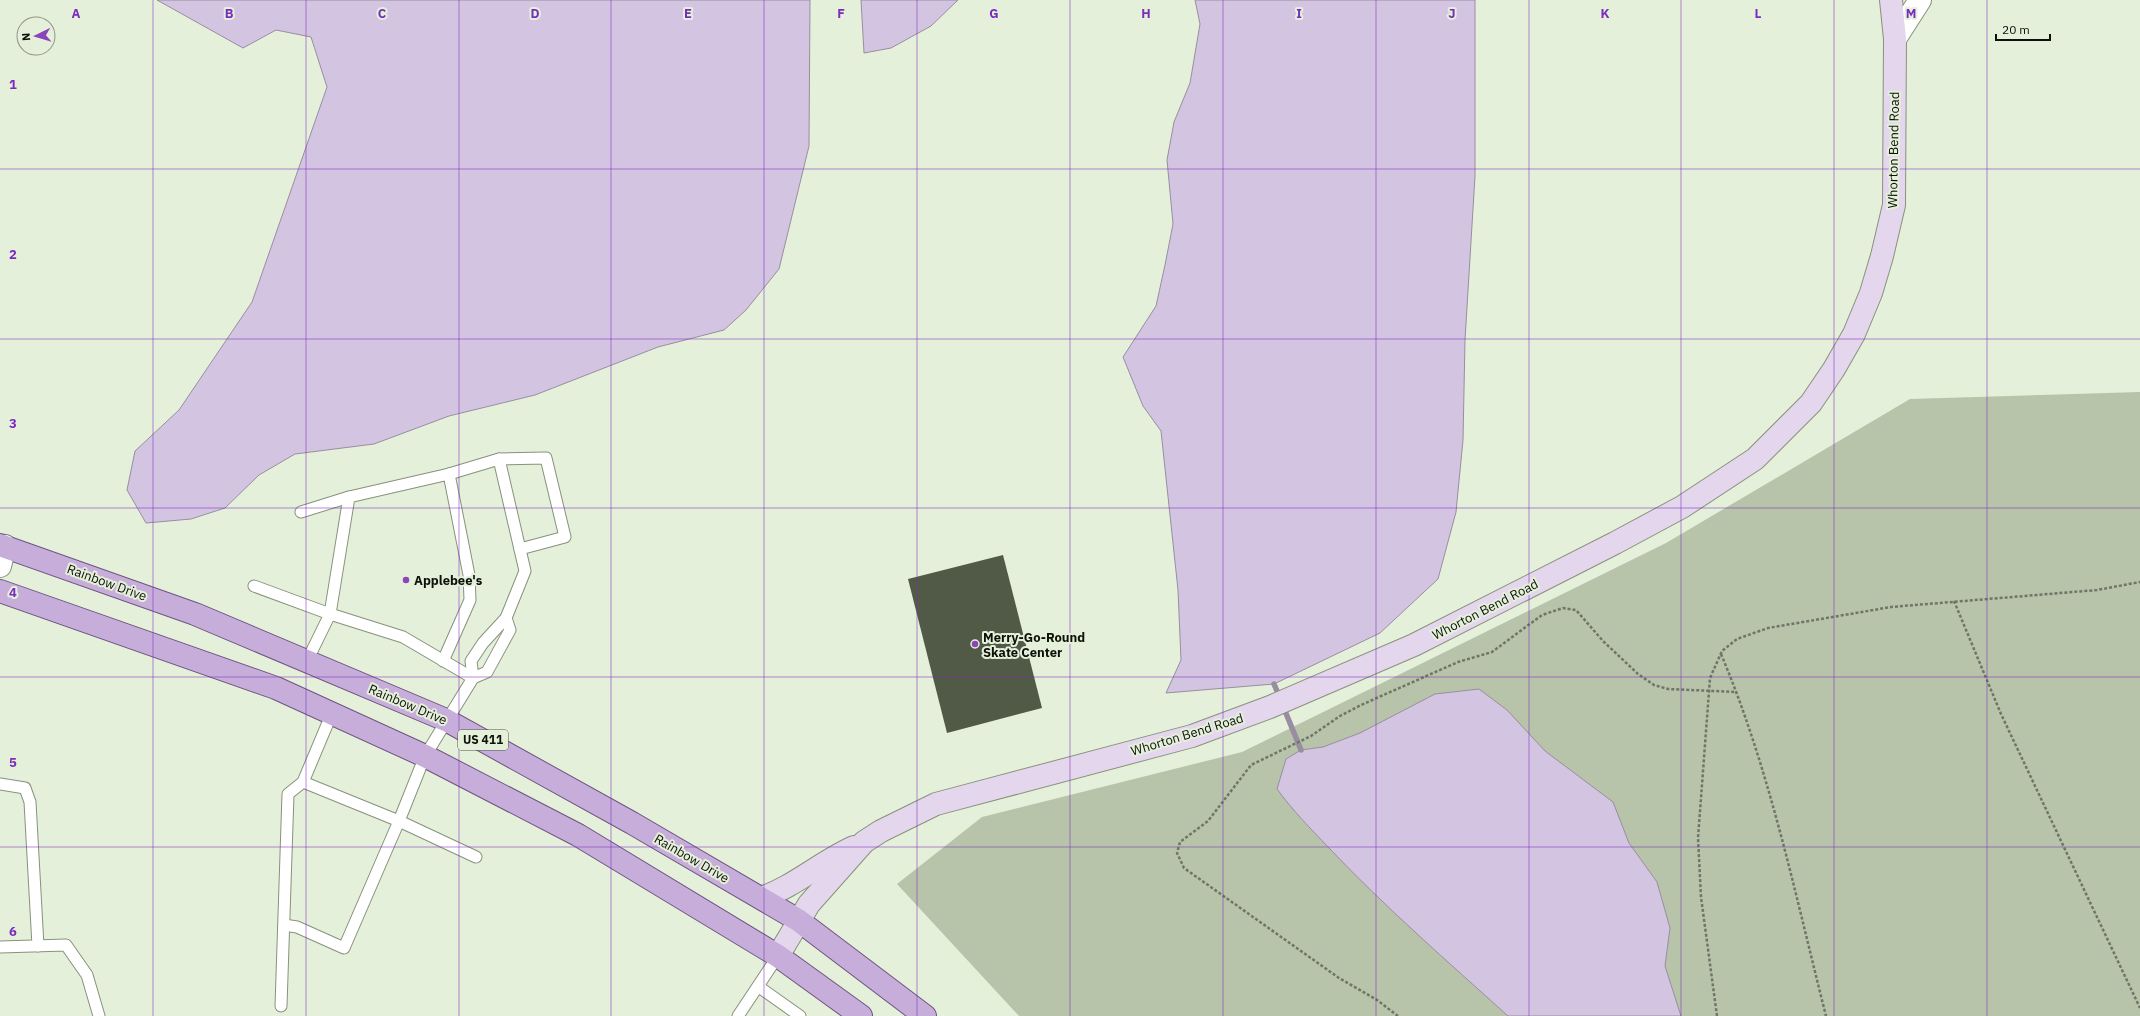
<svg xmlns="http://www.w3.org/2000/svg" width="2140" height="1016" font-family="'IBM Plex Sans',sans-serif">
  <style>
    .green { fill: #b7c4aa }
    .water { fill: #d3c4e1; stroke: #988ea0 }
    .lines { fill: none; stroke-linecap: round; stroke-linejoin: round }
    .stream { stroke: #988ea0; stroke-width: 5.5 }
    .building { fill: #515a47 }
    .service-casing { stroke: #88917d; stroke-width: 13 }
    .minor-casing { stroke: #88917d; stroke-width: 24 }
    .secondary-casing { stroke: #88917d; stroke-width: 24 }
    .primary-casing { stroke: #6e5481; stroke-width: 24 }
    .path { stroke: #6f7667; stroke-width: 2.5; stroke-dasharray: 3 2; stroke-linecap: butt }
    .service { stroke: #fff; stroke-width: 11 }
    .minor { stroke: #fff; stroke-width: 22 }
    .secondary { stroke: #e3d6ed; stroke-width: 22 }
    .primary { stroke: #c7aeda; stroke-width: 22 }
    .grid { fill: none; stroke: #7b2cbf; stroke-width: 1; stroke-opacity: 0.55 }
    .poi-dot { fill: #8b45b8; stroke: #e5f0da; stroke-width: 1.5 }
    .labels { text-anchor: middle; stroke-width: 4; stroke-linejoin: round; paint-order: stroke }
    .shield { fill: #e5f0da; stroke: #4e5448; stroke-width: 1 }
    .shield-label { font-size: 12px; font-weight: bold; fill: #0d1109 }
    .street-label { font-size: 13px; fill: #0d1109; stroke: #e5f0da }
    .poi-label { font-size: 13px; font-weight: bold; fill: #0d1109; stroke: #e5f0da; text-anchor: start }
    .grid-label { font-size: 13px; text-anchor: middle; font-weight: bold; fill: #7b2cbf; stroke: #e5f0da; stroke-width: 4; stroke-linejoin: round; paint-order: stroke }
  </style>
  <rect width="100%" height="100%" fill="#e5f0da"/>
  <path class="green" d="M2140,392v624h-1121l-122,-132 85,-67 260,-65 424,-209 244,-144z"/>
  <g class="water">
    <path d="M157,0h653l-1,146 -30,123 -33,41 -22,20 -66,17 -123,48 -86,21 -75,28 -79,10 -36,21 -34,33 -34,11 -45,4 -19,-33 8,-39 44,-41 73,-108 75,-215 -16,-50 -35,-7 -33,18z"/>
    <path d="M861,0h97l-27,26 -40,22 -27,5z"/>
    <path d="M1195,0h280v176l-10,164 -2,100 -7,72 -18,67 -58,54 -106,51 -108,9 15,-33 -3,-70 -17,-159 -18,-25 -20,-49 33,-51 9,-41 8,-41 -6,-64 7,-38 16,-39 10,-59z"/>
    <path d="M1479,689l28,21 38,41 68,51 16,41 28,39 13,46 -5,38 16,50h-173c-61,-55 -122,-108 -179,-168 -18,-19 -36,-37 -52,-59l9,-30 15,-9 22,-3 37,-14 75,-39z"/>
  </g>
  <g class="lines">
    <g class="stream">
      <path d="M1274,684l6,14"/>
      <path d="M1283,706l18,44"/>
    </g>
  </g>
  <path class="building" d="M1003,555l39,153 -95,25 -39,-154z"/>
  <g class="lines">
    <defs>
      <g id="service">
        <path d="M301,512l48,-15"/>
        <path d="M254,586l76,28 73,23 70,41"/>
        <path d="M307,661l23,-47 19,-117 100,-23 50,-15 47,-1 19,79 -45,12"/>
        <path d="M443,661l27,-61 -1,-25 -20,-101"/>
        <path d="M473,678l-2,-17 12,-18 23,-25 19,-47 -26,-112"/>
        <path d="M332,713l-29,69 96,39 77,36"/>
        <path d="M0,784l25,4 5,14 8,144"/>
        <path d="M284,925l13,2 47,21 55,-127 26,-65 48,-78 14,-6 23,-42 -4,-12"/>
        <path d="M0,947l66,-2 21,30 12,41"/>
        <path d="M759,987l41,29"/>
        <path d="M281,1006l7,-212 15,-12"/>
        <path d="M738,1016l40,-60"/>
      </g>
      <g id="minor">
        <path d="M1895,39l25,-39"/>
        <path d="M0,566l5,-20"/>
      </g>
      <g id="secondary">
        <path d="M761,898c33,-11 61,-37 93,-51"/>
        <path d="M778,956l31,-52 55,-62 17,-11 55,-27 256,-68 78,-29 144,-62 201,-102 67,-36 73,-48 56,-56 23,-34 20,-35 17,-41 11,-37 12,-51 1,-166 -4,-39"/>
      </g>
      <g id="primary">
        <path d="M0,545l195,69 251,106 186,103 166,97 127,96"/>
        <path d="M0,591l276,97 149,68 153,79 200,121 83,60"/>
      </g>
    </defs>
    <use href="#service" class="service-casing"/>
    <use href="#minor" class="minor-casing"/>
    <use href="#secondary" class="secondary-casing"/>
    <use href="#primary" class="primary-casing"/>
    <g class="path">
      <path d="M1954,601l47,113 139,294"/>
      <path d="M1721,654c49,116 74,240 105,362"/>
      <path d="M1398,1016l-21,-16 -38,-22 -155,-110 -7,-15 3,-11 28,-21 43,-56 60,-29 29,-20 21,-11 97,-43 34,-10 50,-37 21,-7 13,2 27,31 35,33 16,11 14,4 69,3"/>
      <path d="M1717,1016l-16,-119 -3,-59 12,-160 12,-27 15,-12 31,-11 123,-21 206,-17 43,-8"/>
    </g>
    <use href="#service" class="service"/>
    <use href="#minor" class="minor"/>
    <use href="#secondary" class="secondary"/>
    <use href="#primary" class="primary"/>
  </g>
  <path class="grid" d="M153,0v1016M306,0v1016M459,0v1016M611,0v1016M764,0v1016M917,0v1016M1070,0v1016M1223,0v1016M1376,0v1016M1529,0v1016M1681,0v1016M1834,0v1016M1987,0v1016M0,169h2140M0,339h2140M0,508h2140M0,677h2140M0,847h2140"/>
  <g class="poi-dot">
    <circle cx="406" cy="580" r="4"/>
    <circle cx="975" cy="644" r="4"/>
  </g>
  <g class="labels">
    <rect class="shield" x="458" y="730" width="50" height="20" rx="3"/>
    <g class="shield-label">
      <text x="483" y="744">US 411</text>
    </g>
    <g class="street-label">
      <text transform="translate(1893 150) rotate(-89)" y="5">Whorton Bend Road</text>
      <text transform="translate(107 582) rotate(20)" y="5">Rainbow Drive</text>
      <text transform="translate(1485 609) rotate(-27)" y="5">Whorton Bend Road</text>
      <text transform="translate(408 704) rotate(23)" y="5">Rainbow Drive</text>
      <text transform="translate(1187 734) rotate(-17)" y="5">Whorton Bend Road</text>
      <text transform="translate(692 858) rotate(30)" y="5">Rainbow Drive</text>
    </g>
    <g class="poi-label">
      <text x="414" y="585">Applebee's</text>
      <text x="983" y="642">Merry-Go-Round<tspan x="983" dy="15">Skate Center</tspan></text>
    </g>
  </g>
  <g class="grid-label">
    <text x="76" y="18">A</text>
    <text x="229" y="18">B</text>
    <text x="382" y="18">C</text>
    <text x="535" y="18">D</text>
    <text x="688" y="18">E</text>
    <text x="841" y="18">F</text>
    <text x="994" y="18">G</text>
    <text x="1146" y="18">H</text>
    <text x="1299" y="18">I</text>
    <text x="1452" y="18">J</text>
    <text x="1605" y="18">K</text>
    <text x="1758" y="18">L</text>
    <text x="1911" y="18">M</text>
    <text x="13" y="89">1</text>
    <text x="13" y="259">2</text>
    <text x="13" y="428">3</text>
    <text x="13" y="597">4</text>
    <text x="13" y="767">5</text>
    <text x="13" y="936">6</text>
  </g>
  <g transform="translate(36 36) rotate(265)"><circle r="19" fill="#e5f0da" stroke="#8f9786"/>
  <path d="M0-3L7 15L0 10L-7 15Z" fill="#8b45b8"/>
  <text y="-6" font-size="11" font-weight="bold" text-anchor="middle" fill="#0d1109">N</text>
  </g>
  <path d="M1996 34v6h54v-6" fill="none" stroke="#0d1109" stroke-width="2"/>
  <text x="2002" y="34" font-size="12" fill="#0d1109" stroke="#e5f0da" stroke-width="3" paint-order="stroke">20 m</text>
</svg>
